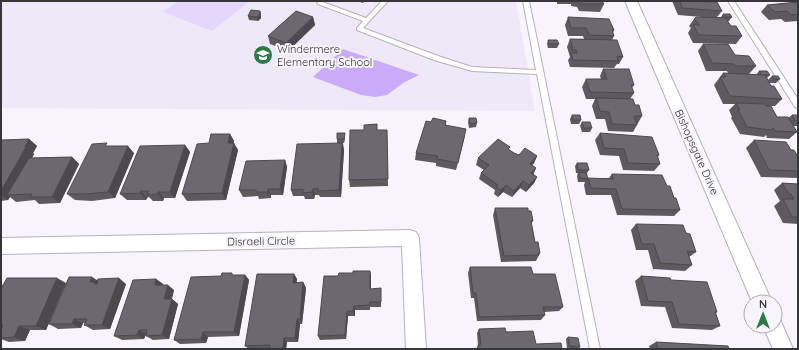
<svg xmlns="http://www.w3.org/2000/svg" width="799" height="350" font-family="Quicksand,sans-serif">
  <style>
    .built { fill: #eee8f8 }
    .green { fill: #e5d6fd }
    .water { fill: #caabf9 }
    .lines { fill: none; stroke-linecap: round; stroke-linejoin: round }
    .lane-casing { stroke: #b5b2ba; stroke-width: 2 }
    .street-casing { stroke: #b5b2ba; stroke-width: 2 }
    .lane { fill: #fff; fill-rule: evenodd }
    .street { fill: #fff; fill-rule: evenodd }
    .wall { fill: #5c595f }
    .shaded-wall { fill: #4b494e }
    .building { fill: #6b686f; stroke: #4b494e }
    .labels { text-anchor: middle; stroke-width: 4; stroke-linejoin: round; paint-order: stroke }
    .poi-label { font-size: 11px; fill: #363539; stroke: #f7f4fd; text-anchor: start }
    .street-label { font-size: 11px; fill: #363539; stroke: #f7f4fd }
  </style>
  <rect width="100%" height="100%" fill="#f7f4fd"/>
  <path class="built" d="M1,1h515l19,110 -534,-3z"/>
  <path class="green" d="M179,1h71l-38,30 -49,-19z"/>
  <path class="water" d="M343,49l76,26 -16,8 -16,12 -12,2 -14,-2 -48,-18z"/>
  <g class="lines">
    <defs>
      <g id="lane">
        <path d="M320,1l46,17 16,-17h6l-25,27 75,28 34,11 64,3 -13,-69h6l71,348h-10l-53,-275 -65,-3 -38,-11 -77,-30v-2l6,-7 -45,-17 -1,-1z"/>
        <path d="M728,1h6l64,98v9l-3,-1z"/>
      </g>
      <g id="street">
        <path d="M625,1h12l135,301h-20z"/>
        <path d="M410,230l6,2 3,6 7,111h-20l-4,-103 -401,8v-16z"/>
        <path d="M775,317l5,2 13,30h-20l-10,-23h12z"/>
      </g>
    </defs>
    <use href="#lane" class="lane-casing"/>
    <use href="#street" class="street-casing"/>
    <use href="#lane" class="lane"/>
    <use href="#street" class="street"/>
  </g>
  <g class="wall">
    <path d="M357,1h8l-2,2z"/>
    <path d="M557,1h45l2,3 -4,8 -21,-1 -2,-4 -6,-1v-2h-14z"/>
    <path d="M672,1h32l18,10 -5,6h4l2,-3 9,3 -3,4h-1l3,5 11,10 -6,8 -43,-1 -5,-10 3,-5 -2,-2 5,-7 8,-2 -24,-2z"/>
    <path d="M765,1h22l-21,1z"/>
    <path d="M798,2v19l-13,1 -4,-3 -12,1 -8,-8 6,-7z"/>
    <path d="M260,11l1,4v3l-3,3 -9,-1 -1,-4z"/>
    <path d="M313,17l2,8 -27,26 -18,-7 -2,-8z"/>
    <path d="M568,17l46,13 -1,3 1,3 -2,4 11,17 -4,7h-2l-3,4 -44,-1 -2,-7 2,-3 -3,-10 3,-8h14l-1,-3h-15l-3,-11z"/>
    <path d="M548,40l11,4 -2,4h-9l-1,-4z"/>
    <path d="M703,44l32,11 21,11 -7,8h-8l15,1 3,-4 11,4 -3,3 4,8 11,13 -7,7h-9l11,11 11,1 4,-3h6v11h-5l4,6 -8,7 -22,-1 -1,-3 -2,2 -24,-3 -9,-16 1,-1 -3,-7 6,-6h-12l-9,-19 9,-12h5l-1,-2h-21l-8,-20z"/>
    <path d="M603,69l31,16 -2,3 2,5 -4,6 12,17 -9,16 -25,-1 -3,-12h-9l-4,-13 3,-7h-9l-4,-12 4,-8h15l-1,-3z"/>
    <path d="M772,76l8,3 -4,4h-6l-2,-3z"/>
    <path d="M572,115l9,5 -2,4h-8l-1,-5z"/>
    <path d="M469,118l8,5 -1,4 -7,1 -1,-6z"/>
    <path d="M446,121v4l19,11 -9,34 -20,-4v-3l-21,-3 1,-7 15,-31z"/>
    <path d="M582,122l10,6 -2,4h-8l-2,-6z"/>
    <path d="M378,130h9l1,56 -38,1 -1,-7z"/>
    <path d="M600,133l59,22 -1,2 2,7 -6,7 -31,-1 -4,-14 -19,-1 -5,-15z"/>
    <path d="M230,134l4,7 -1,2 5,7 -12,50 -39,1 -5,-7 27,-51z"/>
    <path d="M345,137l-1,6h-1l1,7 -3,47h-21l-1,-2h-4l-1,4h-9l-1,-3h-11l-2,-6 46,-47v-4z"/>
    <path d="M29,139l8,7 -4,7 1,1 -2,4 40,-1 7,7 -19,39 -21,1 -4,-4 -19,2 -6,-5 -2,3 -7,1v-60z"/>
    <path d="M754,140l37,10 7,7v21l-37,-1 -15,-29z"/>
    <path d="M185,145l5,7 -15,46h-11l-1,3h-10l-4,-4 -2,1 -1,2h-19l-7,-6z"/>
    <path d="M109,146l25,7 -19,45 -23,3 -17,-1 -8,-6z"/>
    <path d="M509,150l5,3 5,2 18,1 -3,7 -2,2 4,3 -3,6 4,3 -3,6 -8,9 -6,-4 -8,9 -9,-5 -5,5 -4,-3 1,-4 -16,-11 2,-6 3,-3 -8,-5 2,-7z"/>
    <path d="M285,160l2,7 -4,28h-12v3l-12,1 -1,-3 -15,1 -4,-7z"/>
    <path d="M577,163l12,7 -2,3 1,6 21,-1 3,-4 55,12 7,12 6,12 -6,6 -57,-1 -6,-20h-25l-2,-10 1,-3h-7l-1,-6 1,-3h-2l-1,-7z"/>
    <path d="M782,183l16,1v40l-15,-1 -9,-17 6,-5 -6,-11z"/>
    <path d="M495,208l33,3 5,10 -2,3 4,18 5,11 -4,8 -35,1 -8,-47z"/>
    <path d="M636,224l50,9 10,19 -7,5 3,8 -7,6 -32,-2 -5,-19h-12l-5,-20z"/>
    <path d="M470,267l63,7 30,33 -4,4 -15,1 1,3 -4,5 -64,1 -3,-23h-3l-3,-25z"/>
    <path d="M370,271l1,5v13l10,4v14h-11v3h-15v6h-7l-2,23 -26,1 -2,-4 35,-63z"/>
    <path d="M294,274l3,5 -1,4 7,-1 3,6 -4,36h-2l-2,18h-11l-1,7h-37l-4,-3z"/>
    <path d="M234,275h11l4,5 -10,56 -31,1 -2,6 -26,1 -6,-4z"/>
    <path d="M641,276l30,4 46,32 -1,1 4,13 -8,4 -40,-2 -7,-21 -24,-1 -6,-25z"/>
    <path d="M156,279l7,5 -1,1 12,5 -2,9 6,5 -9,35 -16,1 -7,-4v-2l-2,5 -22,1 -8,-4z"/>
    <path d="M98,281l28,3 -16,45 -17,1 -9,-5 1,-2h-2l-2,5 -23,1 -9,-5z"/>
    <path d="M66,283l-20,47h-16l-5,11 -16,1 -8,-3v-55l2,1z"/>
    <path d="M479,329l27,3 30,12 26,5h-86l2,-4 -1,-12z"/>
    <path d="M568,337l12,10 -2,2 -11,-1 -1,-9z"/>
    <path d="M656,342l73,7h-79l-1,-3z"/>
  </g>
  <g class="shaded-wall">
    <path d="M260,11l1,4v3l-3,3 -1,-4z"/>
    <path d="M313,17l2,8 -27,26 -2,-8z"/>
    <path d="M345,133v4l-1,6v-4z"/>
    <path d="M230,134l4,7 -2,9 -4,-7z"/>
    <path d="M29,139l8,7 -4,7 1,1 -23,41h-4l3,2 -2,3 -7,-5v-4z"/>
    <path d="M234,143l4,7 -12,50 -4,-7z"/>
    <path d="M342,143l2,7 -3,47 -2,-7z"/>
    <path d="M185,145l5,7 -15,46 -5,-6z"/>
    <path d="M128,146l6,7 -19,45 -7,-6z"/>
    <path d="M537,156l-3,7 -7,8 3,-7z"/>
    <path d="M72,157l7,7 -19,39 -8,-6z"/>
    <path d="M285,160l2,7 -4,28 -3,-6z"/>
    <path d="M536,168l-3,7 -2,-2z"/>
    <path d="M537,177l-3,6 -8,9 3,-7z"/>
    <path d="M523,181l-3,7 -8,9 2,-6z"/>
    <path d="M506,185l-3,7 -5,5 3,-7z"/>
    <path d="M268,189l3,6v3l-3,-6z"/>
    <path d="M313,189l2,6 -1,4 -2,-7z"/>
    <path d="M141,191l6,7 -1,2 -6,-7z"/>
    <path d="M158,192l6,6 -1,3 -5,-7z"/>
    <path d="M370,271l1,5v18l-1,-5z"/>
    <path d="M294,274l3,5 -1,9 -3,-5z"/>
    <path d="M245,275l4,5 -10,56 -5,-4z"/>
    <path d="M92,277l8,5 -1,3 -9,-3z"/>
    <path d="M57,278l9,5 -20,47 -10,-4z"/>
    <path d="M119,278l7,6 -16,45 -8,-4z"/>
    <path d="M156,279l7,5 -2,7 -6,-6z"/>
    <path d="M303,282l3,6 -4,36 -2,-5z"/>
    <path d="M168,285l6,5 -4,14 -6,-5z"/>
    <path d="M172,299l6,5 -9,35 -7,-4z"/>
    <path d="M354,306l1,4v6l-2,-5z"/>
    <path d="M347,311l1,5 -2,23 -1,-4z"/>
    <path d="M74,319l9,4 -2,5 -9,-4z"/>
    <path d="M297,319l3,5 -2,18 -3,-4z"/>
    <path d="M19,326l11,4 -5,11 -11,-4z"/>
    <path d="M139,330l7,4 -2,5 -7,-4z"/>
    <path d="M203,332l5,5 -2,6 -5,-4z"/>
    <path d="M284,338l3,4 -1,7h-3v-1z"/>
  </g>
  <g class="building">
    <path d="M581,1h21l2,3h-22z"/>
    <path d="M680,1l37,1 5,9 -40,-3z"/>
    <path d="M798,2v12l-7,1 -4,-4 -12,1 -8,-7z"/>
    <path d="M251,10l9,1v3l-3,3 -9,-1z"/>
    <path d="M296,11l17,6 -27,26 -18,-7z"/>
    <path d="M723,14h7l2,3h-7z"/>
    <path d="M568,17l41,2 5,11h-2l2,6 -25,-1 -3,-7h-15z"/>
    <path d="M696,17l29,1 6,8h5l6,10 -43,-1 -6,-10h7l-6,-6z"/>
    <path d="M570,39l47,1 6,17 -6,-1 1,5 -45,-1 -2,-7h6l-1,-3h-3z"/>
    <path d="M548,40h9l2,4h-10z"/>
    <path d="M703,44h25l7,11 14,1 7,10h-21l-1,-2 -22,-1z"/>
    <path d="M603,69h26l5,16h-3l3,8 -44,-1 -4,-13h21z"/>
    <path d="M759,71h8l3,4h-8z"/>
    <path d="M723,73l42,2 6,11h3l8,13 -52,-3 -10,-19h6z"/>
    <path d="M772,76h6l2,3h-6z"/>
    <path d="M596,98l37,1 2,6h4l3,11h-8l3,9 -25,-1 -3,-12 -9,-1z"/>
    <path d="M736,103l29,1 1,2h5l6,11h11l9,15 -22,-1 -2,-3 -2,2 -24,-3 -9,-17h2z"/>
    <path d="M572,115h8l1,5h-8z"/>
    <path d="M792,115h6v7h-2z"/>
    <path d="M433,118l13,3 -1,4 21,4 -8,34 -21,-4 1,-3 -22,-3 10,-32 5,1z"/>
    <path d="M469,118h7l1,5 -7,1z"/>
    <path d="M582,122h8l2,6h-8z"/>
    <path d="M377,124v6h10l1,49 -39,1 1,-50h14v-5z"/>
    <path d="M337,133h8l-1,6h-7z"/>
    <path d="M600,133l52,4 7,18h-2l3,9 -32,-1 -4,-14 -20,-1z"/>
    <path d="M211,134h19l-2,9h6l-12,50 -40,1 15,-50 12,-1z"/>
    <path d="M29,139l-4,8h1l-25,44v-50l1,-1z"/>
    <path d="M498,139l12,8 -2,2 6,4 5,2 6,-7 12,8 -7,8 6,4 -5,5 6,4 -8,8 -6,-4 -9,10 -8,-6 -5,5 -5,-3 2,-2 -17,-12 8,-8 -11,-7z"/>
    <path d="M754,140l32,2 5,8h3l4,7v14l-29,-1z"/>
    <path d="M107,143l-2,3h23l-20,46 -23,2h-18l25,-50z"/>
    <path d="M342,143l-3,47 -21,1v-3l-5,1 -1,3 -9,1v-4l-12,1 6,-46z"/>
    <path d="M185,145l-15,47h-12v2l-11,1 2,-4h-8l-1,2 -20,1 20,-48z"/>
    <path d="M72,157l-20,40h-22l2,-3 -25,1 22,-37z"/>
    <path d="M285,160l-5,29h-12v3h-12v-2h-17l7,-29z"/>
    <path d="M577,163h10l2,7h-11z"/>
    <path d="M579,172l7,1 2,6 -8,-1z"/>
    <path d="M612,174l50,1 5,11h3l4,12h2l4,12 -58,-1 -6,-20 -25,-1 -3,-10 25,1z"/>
    <path d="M782,183l16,1v33h-6l-9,-18h11l-3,-5h-2z"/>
    <path d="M495,208h33v3h3l2,10h-2l4,21h3l2,11h-2l1,2 -35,1z"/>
    <path d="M636,224l47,1 3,8 4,1 6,18 -9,-1 5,14 -32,-2 -6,-19h-12z"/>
    <path d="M470,267h61l2,7h22l8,33h-20l2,8 -66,2 -3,-24h-3z"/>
    <path d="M353,271h17v18l11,-1v14h-11l-1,3 -15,1 -1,5h-6l-2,24 -27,1 6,-60h14l1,-3h14z"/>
    <path d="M222,273h10v2h13l-11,57h-31l-2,7 -27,1 17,-63 30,-1z"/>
    <path d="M257,274h37l-1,9 10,-1 -3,37h-3l-2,19h-11l-1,10 -13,1v-4l-25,1z"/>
    <path d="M641,276l29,2 1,2 36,2 10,30h-2l5,14 -41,-2 -7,-22 -24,-1z"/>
    <path d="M69,277h23l-2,5h5l-1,2h3l1,-5 21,-1 -17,47h-18l3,-6h-13l-2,5h-23z"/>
    <path d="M7,278h50l-21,48h-17l-5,11 -13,1v-8l2,-5h-2v-36z"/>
    <path d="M156,279l-1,6h13l-4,14h8l-10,36 -16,1 1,-6h-8l-2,5 -23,1 19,-56z"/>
    <path d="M505,328l1,4 27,-1 3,13 25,-1 1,6h-83l-1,-4h3l-2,-16z"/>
    <path d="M568,337l10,1 2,9 -10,-1z"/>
    <path d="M656,342l72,4 1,3h-71z"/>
  </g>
  <defs>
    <symbol id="school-disc" viewBox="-11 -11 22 22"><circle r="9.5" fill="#2d7948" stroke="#f7f4fd"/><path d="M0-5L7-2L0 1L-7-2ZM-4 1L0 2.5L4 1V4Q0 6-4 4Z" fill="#fff"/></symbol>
  </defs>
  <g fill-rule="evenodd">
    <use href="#school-disc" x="252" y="44" width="22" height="22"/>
  </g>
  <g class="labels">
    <g class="poi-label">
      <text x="277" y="53">Windermere<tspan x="277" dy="13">Elementary School</tspan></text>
    </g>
    <g class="street-label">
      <text transform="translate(697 152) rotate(66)" y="4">Bishopsgate Drive</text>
      <text transform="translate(261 241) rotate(-1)" y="4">Disraeli Circle</text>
    </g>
  </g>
  <rect width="799" height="350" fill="none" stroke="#363539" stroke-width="4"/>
  <g transform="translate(763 314)"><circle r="19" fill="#f7f4fd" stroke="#aaa8af"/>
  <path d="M0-3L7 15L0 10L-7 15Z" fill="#2d7948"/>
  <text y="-6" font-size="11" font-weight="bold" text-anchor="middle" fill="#363539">N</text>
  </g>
</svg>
